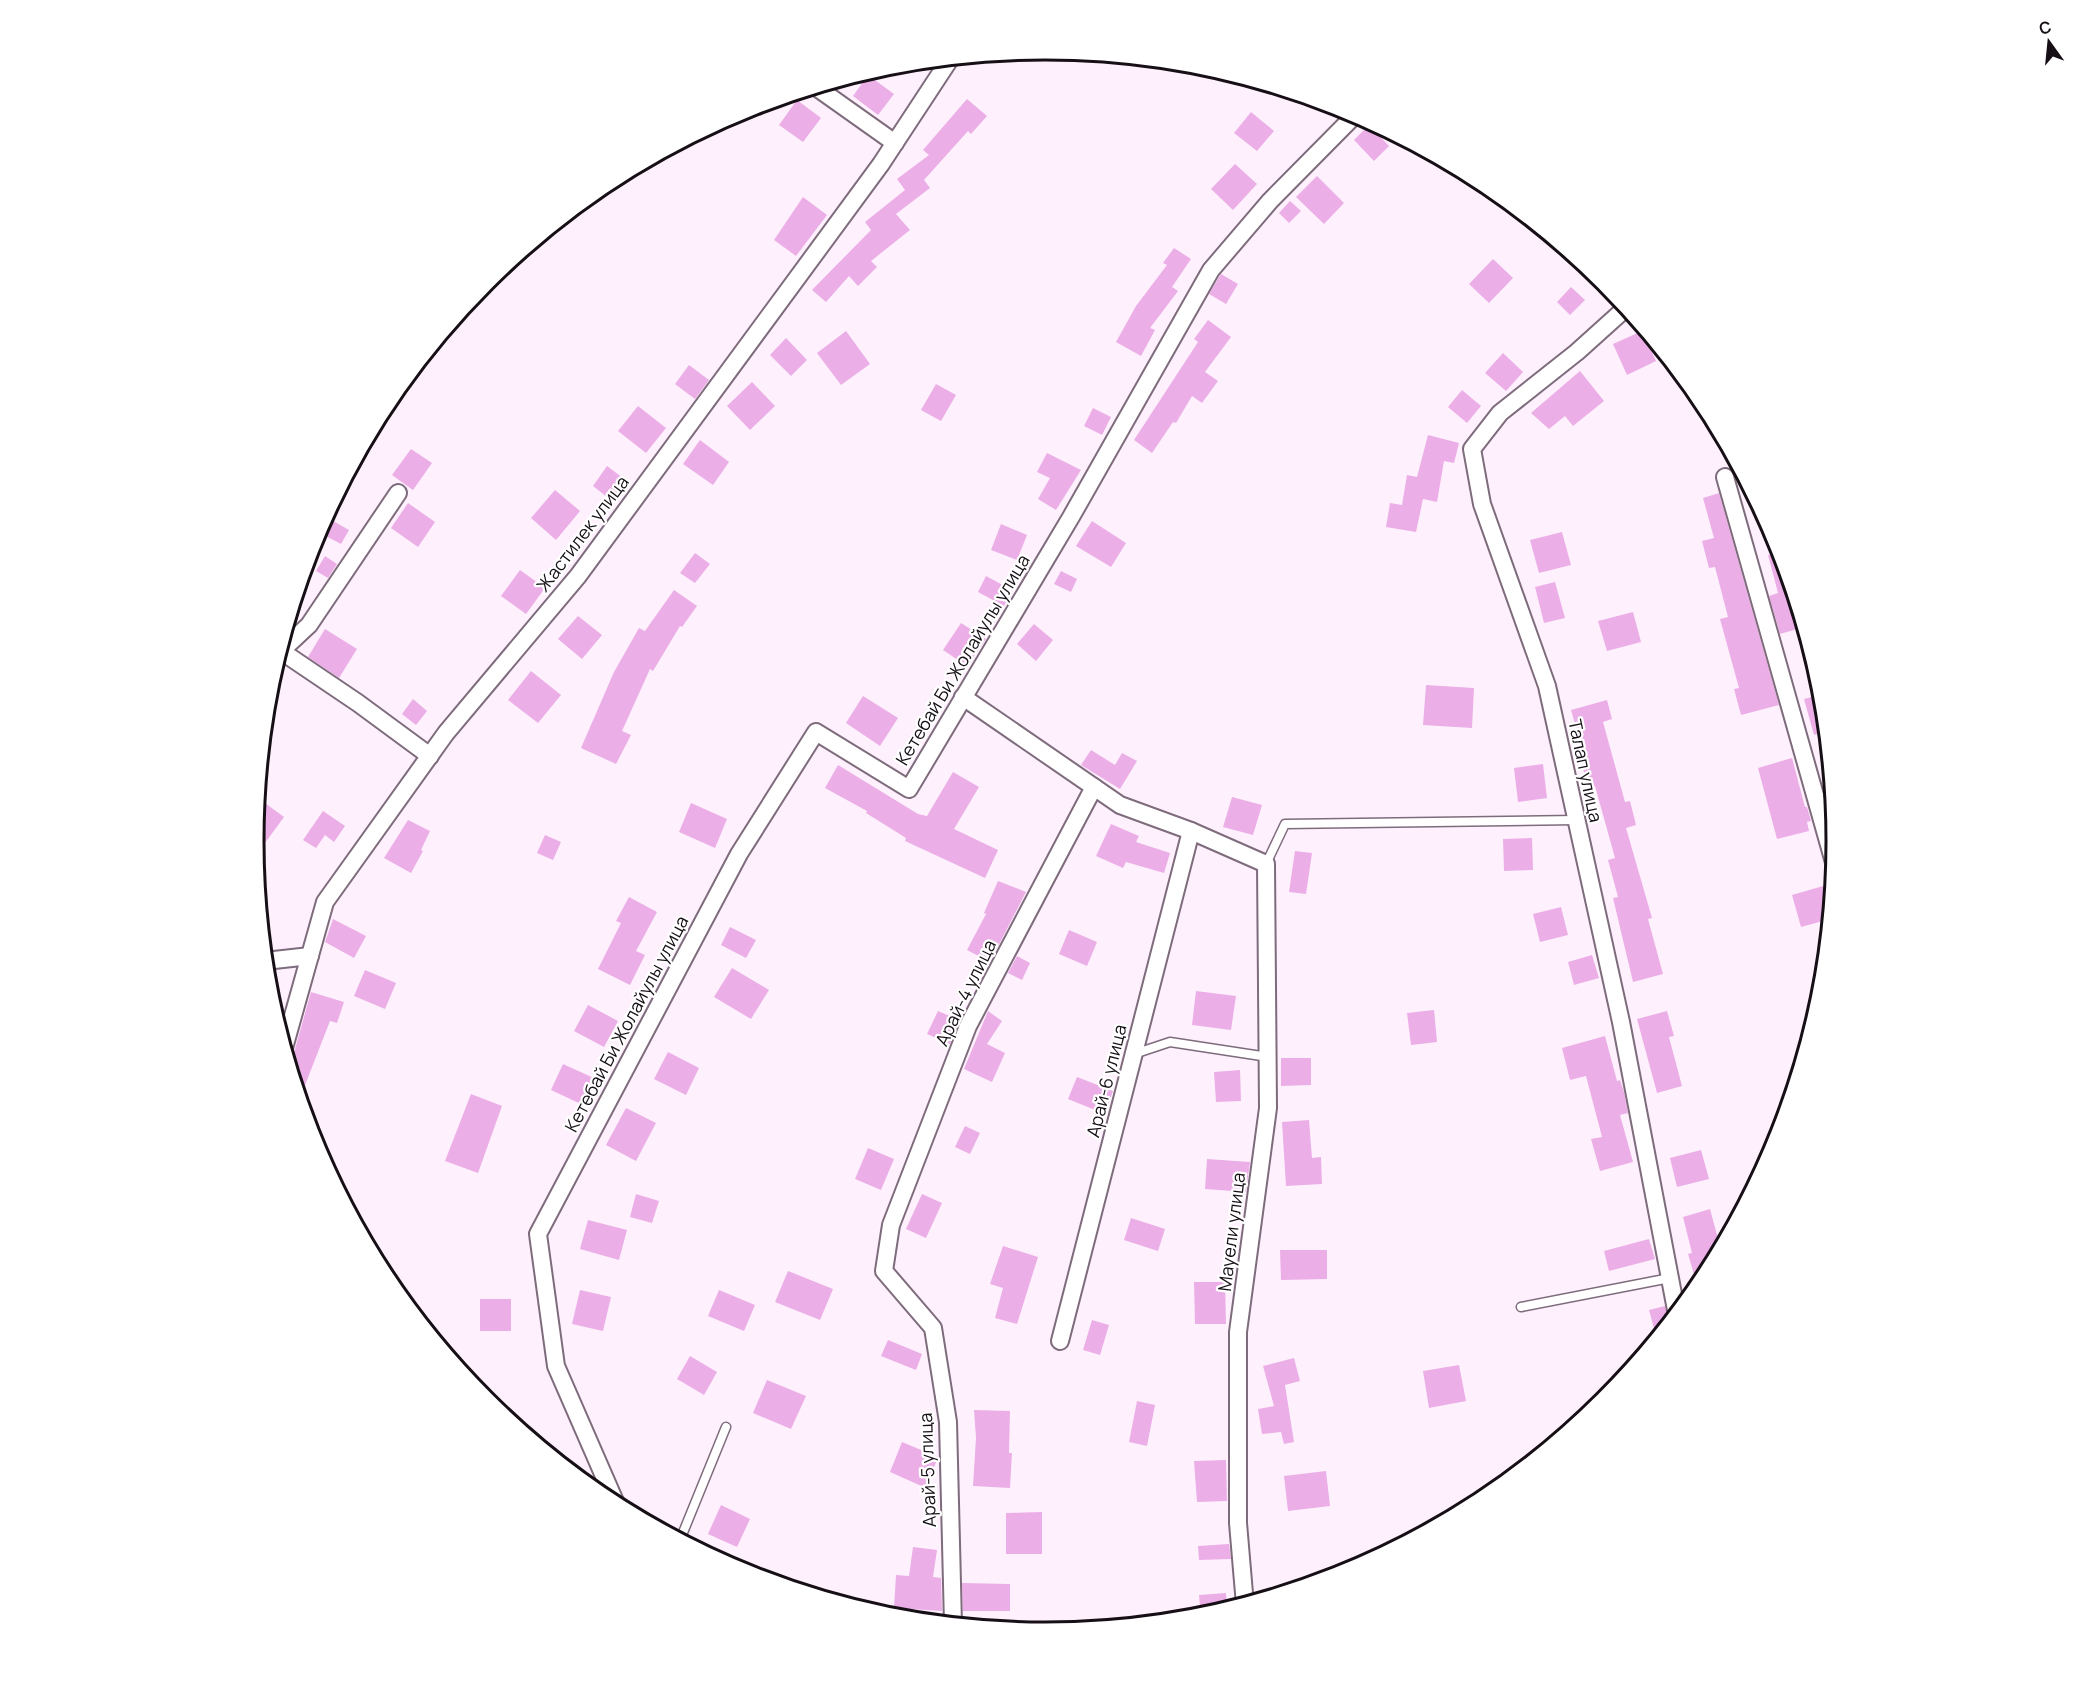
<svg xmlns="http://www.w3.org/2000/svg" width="2091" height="1683" font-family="Manrope,sans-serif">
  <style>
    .building { fill: #ecaee7 }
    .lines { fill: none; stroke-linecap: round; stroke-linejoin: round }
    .lane-casing { stroke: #7e6b7c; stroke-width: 11 }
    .street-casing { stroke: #7e6b7c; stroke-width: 20 }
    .lane { stroke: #fff; stroke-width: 8 }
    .street { stroke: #fff; stroke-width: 16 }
    .labels { text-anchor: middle; stroke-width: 4.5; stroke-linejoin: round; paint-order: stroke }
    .street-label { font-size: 18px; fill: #160f15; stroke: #fff }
    .rim { fill: none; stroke: #160f15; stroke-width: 3 }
  </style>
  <rect width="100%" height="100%" fill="#fef1fd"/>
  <g class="building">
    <path d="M868,75l26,19 -16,21 -25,-19z"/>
    <path d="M967,99l20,17 -16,18 -3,-3 -44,49 6,8 -34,26 14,16 -39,31 6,6 -19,19 -9,-10 -23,26 -14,-12 59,-60 -6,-8 40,-32 -8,-11 32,-24 -6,-5z"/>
    <path d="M797,100l24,18 -18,24 -24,-17z"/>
    <path d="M1251,112l23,19 -17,20 -23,-18z"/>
    <path d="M1369,125l20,21 -15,15 -20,-21z"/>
    <path d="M1235,164l22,20 -24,26 -22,-21z"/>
    <path d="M1317,176l27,27 -20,21 -28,-27z"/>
    <path d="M803,197l24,18 -31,41 -22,-16z"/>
    <path d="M1290,201l11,10 -12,12 -10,-10z"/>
    <path d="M1174,248l17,11 -19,28 6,4 -28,37 5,2 -14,26 -25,-14 20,-36 31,-41 -4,-2z"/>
    <path d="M1493,259l20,19 -24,25 -20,-19z"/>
    <path d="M1221,274l17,10 -12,20 -17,-10z"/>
    <path d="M1571,287l14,13 -15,15 -13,-13z"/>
    <path d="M1208,320l23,17 -26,35 13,9 -16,22 -10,-7 -16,27 -3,-1 -21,31 -18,-13 64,-98 -4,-3z"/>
    <path d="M846,331l24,33 -29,21 -24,-32z"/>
    <path d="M1642,331l14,30 -29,14 -14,-31z"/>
    <path d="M786,338l21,22 -16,16 -21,-21z"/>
    <path d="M1503,353l20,19 -17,19 -21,-18z"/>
    <path d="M689,365l20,15 -14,19 -20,-15z"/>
    <path d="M1580,371l24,30 -31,25 -8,-10 -16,13 -18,-16z"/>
    <path d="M752,382l23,24 -25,24 -23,-24z"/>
    <path d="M936,384l20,11 -15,26 -20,-11z"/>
    <path d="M1462,390l19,16 -14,17 -19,-16z"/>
    <path d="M638,406l28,22 -20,25 -28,-22z"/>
    <path d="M1093,408l18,9 -9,18 -18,-9z"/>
    <path d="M1428,435l31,8 -5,20 -10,-2 -7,41 -14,-3 -7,33 -30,-5 4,-24 12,2 5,-30 10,2z"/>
    <path d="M700,440l29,22 -16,23 -30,-21z"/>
    <path d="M411,449l21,14 -19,27 -21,-15z"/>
    <path d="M1047,453l34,17 -25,40 -18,-11 12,-21 -13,-6z"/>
    <path d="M607,466l20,15 -15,20 -19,-15z"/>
    <path d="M555,490l25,21 -24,29 -25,-22z"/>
    <path d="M1719,493l60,212 -38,10 -7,-26 5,-1 -19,-69 8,-2 -13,-50 -6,1 -7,-27 12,-3 -11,-40z"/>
    <path d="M408,503l27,19 -17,25 -27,-19z"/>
    <path d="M328,518l21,12 -8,14 -21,-11z"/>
    <path d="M1092,521l34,22 -15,24 -35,-21z"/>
    <path d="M1001,524l26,11 -10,25 -26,-10z"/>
    <path d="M1562,532l9,33 -32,8 -9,-33z"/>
    <path d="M1781,552l23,75 -24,7 -11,-38 9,-3 -10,-38z"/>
    <path d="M695,553l15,11 -15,19 -15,-10z"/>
    <path d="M325,556l12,8 -9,14 -12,-7z"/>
    <path d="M520,570l25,18 -19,26 -25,-18z"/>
    <path d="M1061,571l16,8 -6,13 -17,-8z"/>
    <path d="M986,576l26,14 -8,16 -26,-14z"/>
    <path d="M1555,582l10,36 -21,5 -9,-36z"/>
    <path d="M674,590l23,16 -15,21 -2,-1 -27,45 -3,-2 -28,62 9,4 -15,29 -35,-16 33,-76 25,-44 6,3z"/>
    <path d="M1633,612l8,30 -34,9 -9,-30z"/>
    <path d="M578,616l24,19 -20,24 -24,-20z"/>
    <path d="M961,623l25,16 -19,27 -24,-16z"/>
    <path d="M1034,624l19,16 -17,21 -19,-17z"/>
    <path d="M325,629l32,20 -18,29 -31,-21z"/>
    <path d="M531,671l30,24 -23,28 -30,-23z"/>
    <path d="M1426,685l48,3 -2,40 -49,-3z"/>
    <path d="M1823,694l4,37 -13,4 -10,-36z"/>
    <path d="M863,696l35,22 -18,28 -34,-23z"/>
    <path d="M413,699l14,12 -11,14 -14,-11z"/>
    <path d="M1607,700l5,19 -9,3 22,80 5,-1 6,24 -10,3 26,90 -4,1 15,55 -30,8 -20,-84 5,-1 -10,-37 7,-2 -20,-72 -7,2 -9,-35 4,-1 -12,-42z"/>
    <path d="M1091,750l24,15 7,-12 15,8 -17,28 -39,-24z"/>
    <path d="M1792,758l13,49h2l4,14 -4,1 2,9 -32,8 -19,-71z"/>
    <path d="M1543,764l4,34 -29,4 -4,-34z"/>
    <path d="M838,765l80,49 9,2 26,-44 26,15 -25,42 44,21 -13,28 -80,-37 1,-3 -40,-25 1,-2 -42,-23z"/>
    <path d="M1232,797l30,8 -9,30 -30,-8z"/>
    <path d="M258,798l26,19 -22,30 -8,-7z"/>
    <path d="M691,803l36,16 -12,29 -36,-16z"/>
    <path d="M323,811l22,15 -11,16 -9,-7 -9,13 -13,-8z"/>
    <path d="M408,820l22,11 -9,19 2,1 -12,22 -27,-15z"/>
    <path d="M1111,824l28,12 -3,6 34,11 -6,20 -38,-11 -3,6 -27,-12z"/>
    <path d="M545,835l16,7 -8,18 -16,-7z"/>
    <path d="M1532,838l1,32 -29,1 -1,-32z"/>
    <path d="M1295,851l17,2 -6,41 -17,-2z"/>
    <path d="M998,881l28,11 -36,70 -23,-12 19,-36 -2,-1z"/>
    <path d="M1830,884l2,10 -2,25 -29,8 -9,-32z"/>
    <path d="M629,897l28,15 -21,39 9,4 -15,30 -32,-16 23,-46 -5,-2z"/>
    <path d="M1561,907l7,28 -28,7 -7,-28z"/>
    <path d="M333,919l33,17 -12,22 -29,-16z"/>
    <path d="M730,927l26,13 -10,18 -25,-13z"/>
    <path d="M1069,930l28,12 -10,24 -28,-12z"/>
    <path d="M1592,955l7,23 -25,7 -6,-23z"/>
    <path d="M1017,956l13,7 -8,17 -14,-7z"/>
    <path d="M732,968l37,22 -18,29 -37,-22z"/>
    <path d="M365,970l31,13 -11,26 -31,-13z"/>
    <path d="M1196,991l40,5 -5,34 -39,-5z"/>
    <path d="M311,992l33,10 -7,21 -7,-2 -30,77 -10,-31z"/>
    <path d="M588,1005l30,16 -14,26 -30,-16z"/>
    <path d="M1434,1010l3,32 -26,3 -4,-32z"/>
    <path d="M938,1011l21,9 -9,24 -23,-10z"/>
    <path d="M988,1011l14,10 -15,23 18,9 -13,29 -28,-13z"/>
    <path d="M1667,1011l7,25 -5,1 13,49 -25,7 -20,-74z"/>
    <path d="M1605,1036l12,45 3,-1 4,12 4,21 -8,2 13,47 -33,9 -9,-32 11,-2 -16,-61 -16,4 -8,-32z"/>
    <path d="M668,1052l31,16 -13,27 -32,-16z"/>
    <path d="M1281,1058h30v27l-30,1z"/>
    <path d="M563,1064l33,15 -13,26 -32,-15z"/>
    <path d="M1240,1070l1,31 -25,1 -2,-30z"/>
    <path d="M1077,1077l36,14 -8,23 -37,-15z"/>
    <path d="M471,1094l31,12 -24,67 -33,-12z"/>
    <path d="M626,1108l30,15 -20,38 -30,-16z"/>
    <path d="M1309,1120l3,38 9,-1 1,27 -36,2 -4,-64z"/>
    <path d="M965,1126l15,7 -10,21 -15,-7z"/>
    <path d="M868,1148l26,11 -13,31 -26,-11z"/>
    <path d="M1701,1150l8,29 -32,8 -7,-29z"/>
    <path d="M1207,1159l43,3 -4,30 -41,-3z"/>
    <path d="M636,1194l23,7 -7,22 -22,-6z"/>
    <path d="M922,1194l20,9 -16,35 -20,-9z"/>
    <path d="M1710,1209l11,41 -15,28 -10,3 -8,-27 4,-1 -9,-36z"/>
    <path d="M1131,1218l34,11 -7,22 -34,-11z"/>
    <path d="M588,1220l39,10 -8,30 -39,-11z"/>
    <path d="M1649,1239l6,20 -46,12 -5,-20z"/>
    <path d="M1003,1246l35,11 -21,67 -22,-6 8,-30 -13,-4z"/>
    <path d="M1280,1250h47v29l-46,1z"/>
    <path d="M788,1271l45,18 -13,31 -45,-18z"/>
    <path d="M1194,1282h31l1,42h-31z"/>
    <path d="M580,1290l31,7 -8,34 -31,-7z"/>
    <path d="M719,1290l36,15 -11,26 -36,-15z"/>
    <rect x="480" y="1299" width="31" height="32"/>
    <path d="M1665,1306l5,17 -13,16 -8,-29z"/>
    <path d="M1092,1320l17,5 -9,30 -17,-5z"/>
    <path d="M888,1340l34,14 -6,16 -35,-14z"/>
    <path d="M690,1356l27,16 -13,23 -27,-16z"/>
    <path d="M1294,1358l6,23 -15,4 9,57 -10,2 -3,-12 -19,2 -4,-25 16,-3 -11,-40z"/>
    <path d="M1459,1365l7,36 -37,7 -6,-37z"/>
    <path d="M767,1380l39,16 -15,33 -38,-16z"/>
    <path d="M1137,1401l18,4 -8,41 -18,-4z"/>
    <path d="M974,1410l36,1 -1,42h3l-2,35 -37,-2 3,-48z"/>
    <path d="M902,1442l36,15 -12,31 -36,-16z"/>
    <path d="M1226,1460l1,41 -30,1 -3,-41z"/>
    <path d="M1326,1471l4,35 -42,5 -4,-35z"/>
    <path d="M721,1505l29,14 -13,28 -29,-13z"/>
    <path d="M1042,1512v42h-36v-41z"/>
    <path d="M1229,1544l2,15 -32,1 -1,-14z"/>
    <path d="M913,1547l24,3 -4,27 8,1 1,33 -48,-3 2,-33 13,1z"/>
    <path d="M962,1583l48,1v27h-47z"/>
    <path d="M1226,1593l1,17 -26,8 -2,-23z"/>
  </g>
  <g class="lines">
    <defs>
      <g id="lane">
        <path d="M1266,864l19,-40 291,-4"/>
        <path d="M1134,1054l36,-12 98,15"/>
        <path d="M1521,1307l149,-29"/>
        <path d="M680,1540l46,-113"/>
      </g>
      <g id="street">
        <path d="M816,87l79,56"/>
        <path d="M1627,307l-50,45 -77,61 -28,36 10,55 65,182 74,336 56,293"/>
        <path d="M1725,477l110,389"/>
        <path d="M281,651l77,52 72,53"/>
        <path d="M279,653l30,-28 89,-132"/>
        <path d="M963,697l157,108 71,26 75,33 2,244 -30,224v191l7,82"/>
        <path d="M265,961l45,-5"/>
        <path d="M284,1048l41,-146 121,-169 132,-157 303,-412 69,-105"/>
        <path d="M1060,1341l131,-510"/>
        <path d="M617,1506l-61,-140 -18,-132 201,-380 77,-122 93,57 162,-272 140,-247 59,-69 86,-87"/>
        <path d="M953,1624l-5,-202 -15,-94 -49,-57 7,-46 77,-199 126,-239"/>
      </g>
    </defs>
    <use href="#lane" class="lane-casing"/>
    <use href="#street" class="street-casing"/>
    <use href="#lane" class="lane"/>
    <use href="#street" class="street"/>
  </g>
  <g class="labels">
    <g class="street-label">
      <text transform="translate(583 534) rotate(-53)" y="6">Жастилек улица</text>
      <text transform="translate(963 660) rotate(-59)" y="6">Кетебай Би Жолайулы улица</text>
      <text transform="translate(1585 771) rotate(78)" y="6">Талап улица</text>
      <text transform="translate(966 993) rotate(-64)" y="6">Арай-4 улица</text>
      <text transform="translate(627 1024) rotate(-62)" y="6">Кетебай Би Жолайулы улица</text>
      <text transform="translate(1107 1081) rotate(-76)" y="6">Арай-6 улица</text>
      <text transform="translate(1232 1232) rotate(-83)" y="6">Мауели улица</text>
      <text transform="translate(928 1470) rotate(-92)" y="6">Арай-5 улица</text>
    </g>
  </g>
  <path d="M0 0H2091V1683H0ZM264 841a781 781 0 1 1 1562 0a781 781 0 1 1-1562 0Z" fill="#fff" fill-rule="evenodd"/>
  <path class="rim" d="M264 841a781 781 0 1 1 1562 0a781 781 0 1 1-1562 0Z"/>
  <g transform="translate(2049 42) rotate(345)" stroke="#ffffff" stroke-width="4.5" paint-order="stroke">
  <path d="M0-4.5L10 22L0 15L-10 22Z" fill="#160f15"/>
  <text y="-9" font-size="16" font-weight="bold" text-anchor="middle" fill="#160f15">С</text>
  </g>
</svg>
